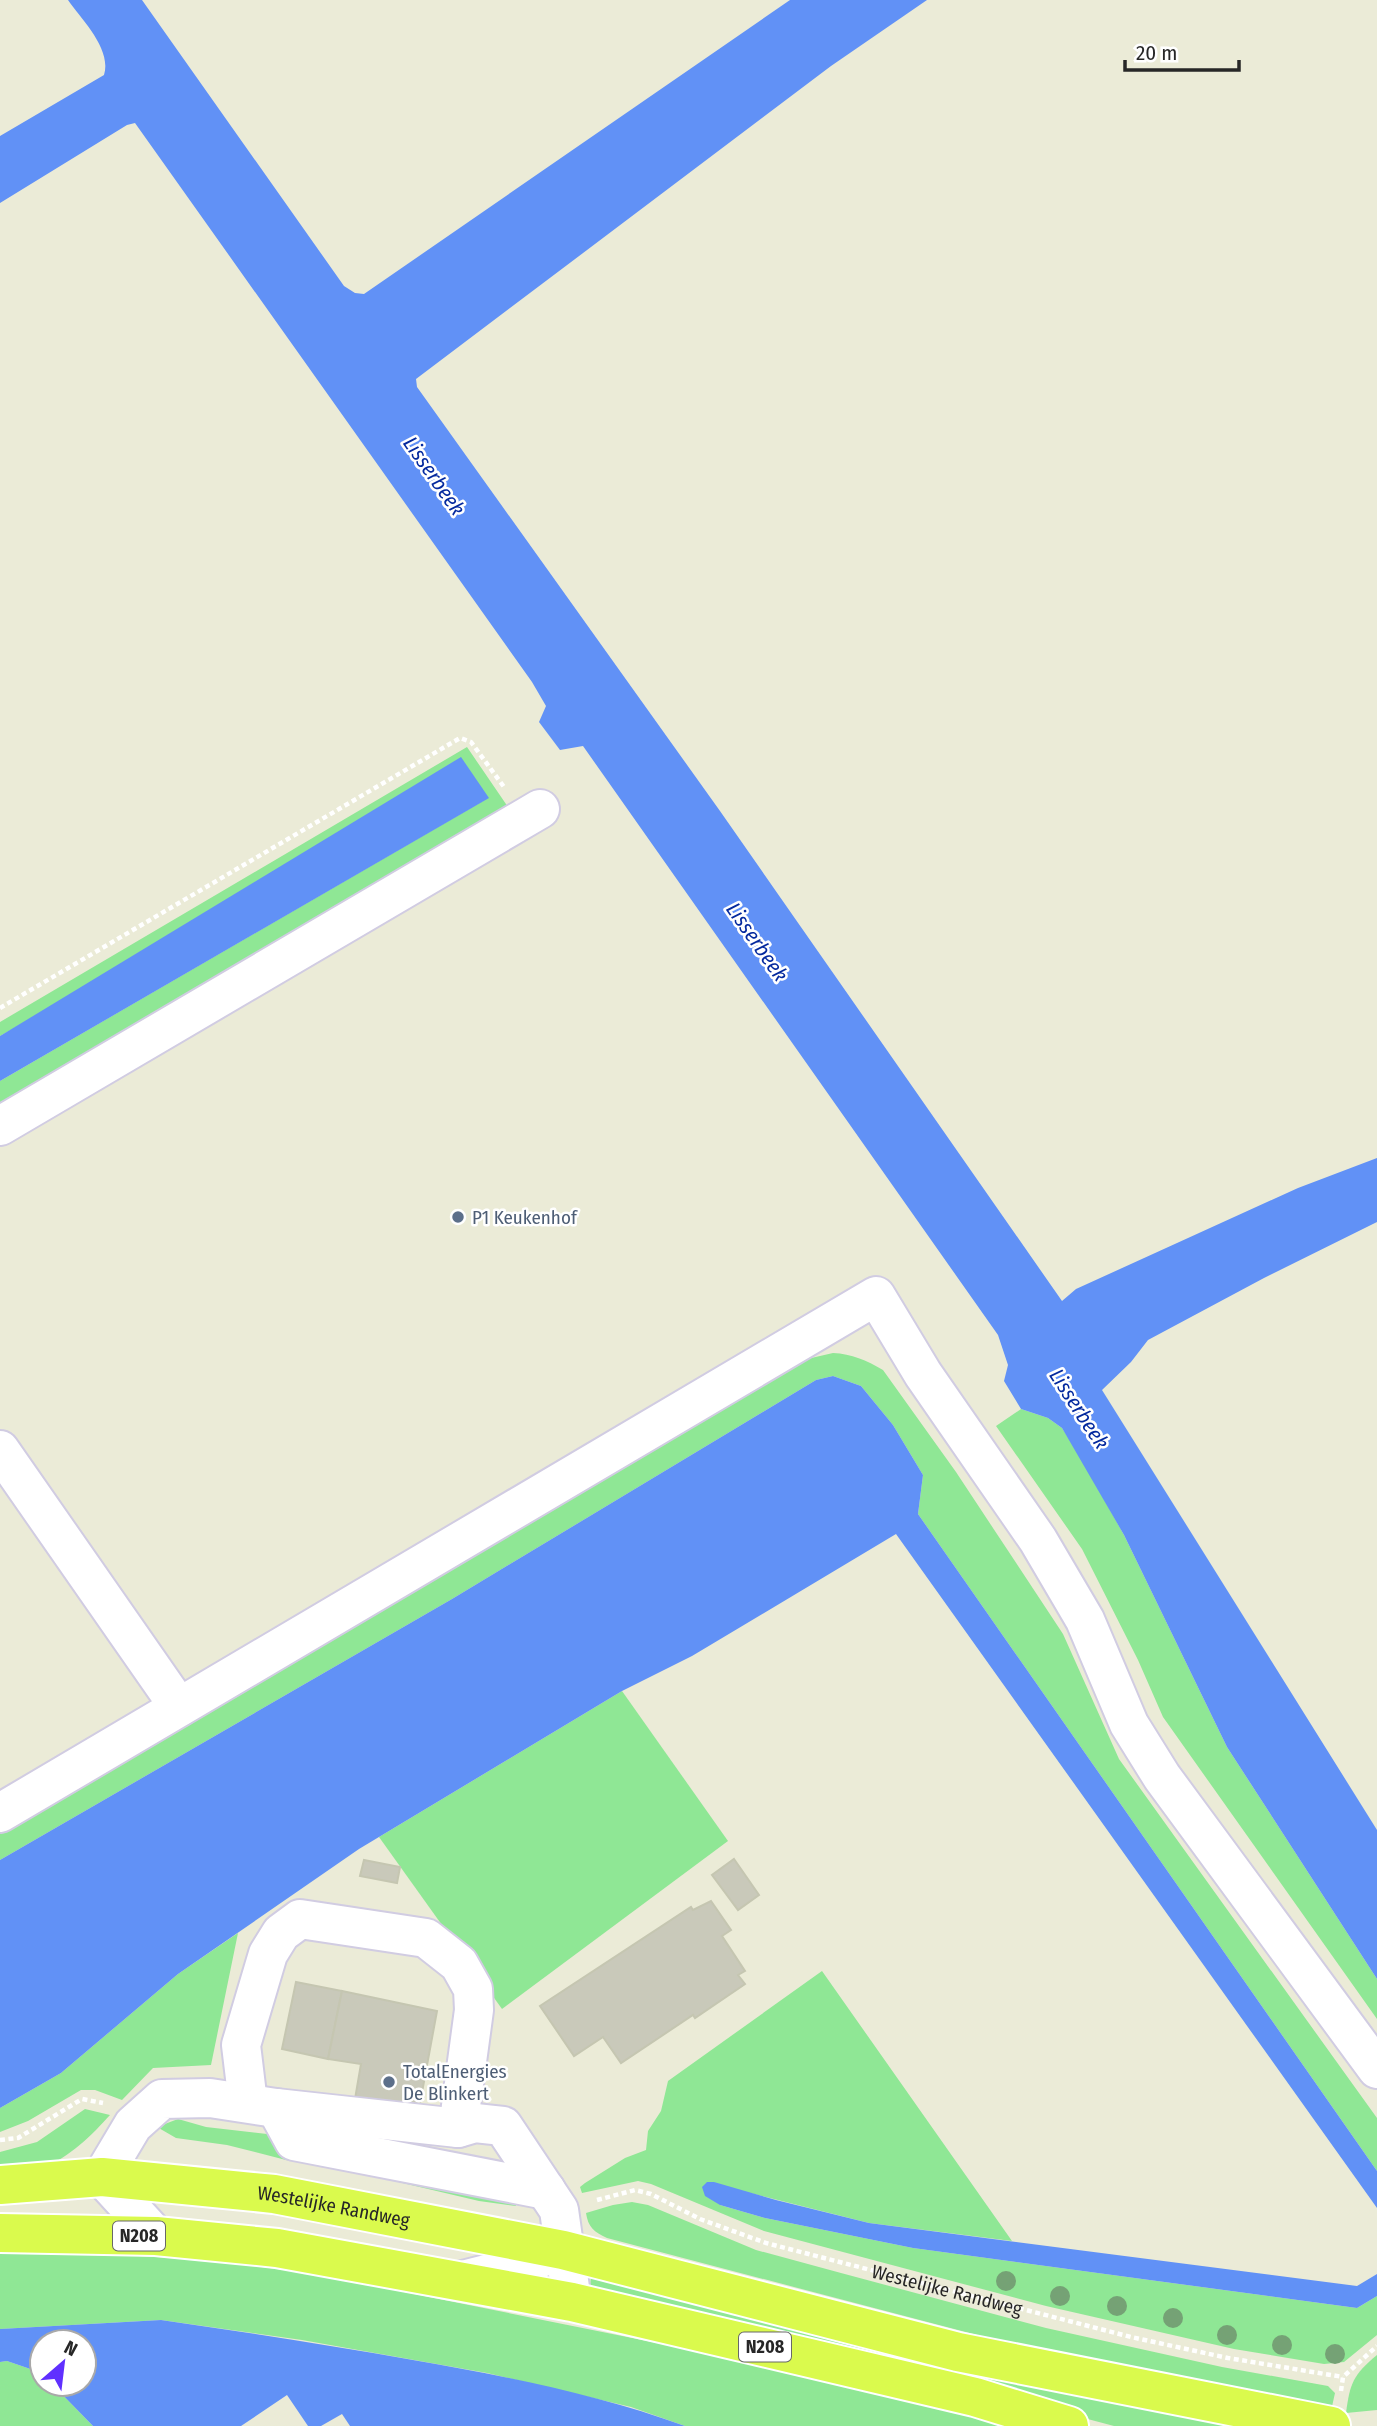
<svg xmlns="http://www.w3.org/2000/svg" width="1377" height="2426" font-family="'Fira Sans Condensed',sans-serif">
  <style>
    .green { fill: #8fe795 }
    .water { fill: #6191f6 }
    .building { fill: #c9c9ba; stroke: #c5c6b1; stroke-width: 2 }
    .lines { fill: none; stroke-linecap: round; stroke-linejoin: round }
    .minor-casing { stroke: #d1cce2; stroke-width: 42 }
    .major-casing { stroke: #fff; stroke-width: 42 }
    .path { stroke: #fff; stroke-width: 4.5; stroke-dasharray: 5 3.5; stroke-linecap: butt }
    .minor { stroke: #fff; stroke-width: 38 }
    .major { stroke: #dafa4d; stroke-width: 38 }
    .tree { fill: #75a275 }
    .service-dot { fill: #5c6f8a; stroke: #fff; stroke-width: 2.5 }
    .labels { text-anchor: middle; stroke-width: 5; stroke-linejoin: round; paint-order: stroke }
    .shield { fill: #fff; stroke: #686868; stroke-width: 2 }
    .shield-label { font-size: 18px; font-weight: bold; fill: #272727 }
    .service-label { font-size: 19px; fill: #4e5e75; stroke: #fff; text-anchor: start }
    .street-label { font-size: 19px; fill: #272727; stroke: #fff }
    .water-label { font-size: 21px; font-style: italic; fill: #04299e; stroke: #fff }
  </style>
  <rect width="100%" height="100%" fill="#ebebd7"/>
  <g class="green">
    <path d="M467,747l41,60 -508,299v-25l488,-283 -463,224 -25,14v-14z"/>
    <path d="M833,1353c19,1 33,7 50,17l73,102 107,162 56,125 258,359v53l-459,-657 5,-39 -30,-50 -32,-39 -28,-10 -17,4 -364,219 -452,261v-27l807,-474z"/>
    <path d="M1021,1409l27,9 14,10 15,23 47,84 103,212 150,232v40l-214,-302 -25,-57 -56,-111 -86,-123z"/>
    <path d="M622,1691l106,150 -226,168 -123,-172z"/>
    <path d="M238,1933l-27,132 -58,3 -31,32 -27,-10h-14l-53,31 -28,11v-24l61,-35 117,-99z"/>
    <path d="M822,1971l190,270 -143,-18 -119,-30 -30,12 45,13 148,30 444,60 20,-12v39l-33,27 -20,2 -90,-15 -188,-43 -282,-75 -113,-47 -13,-3 -56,12 -2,-6 5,-4 40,-25 21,-8 2,-19 13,-20 7,-30z"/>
    <path d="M85,2109l25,6c-17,19 -41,43 -66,52 -13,5 -30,6 -44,9v-24l37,-10z"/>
    <path d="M178,2119l28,8 61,7 21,15 225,44 3,13 -37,-5 -140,-33 -53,-8 -59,-15 -51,-7 -19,-11z"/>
    <path d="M632,2202l16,3 108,45 85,23 205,55 176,39 106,19 7,7 -4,18 -266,-53 -458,-120c-13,-6 -19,-11 -21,-25l27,-8z"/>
    <path d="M0,2248l209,12 106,14 496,100 208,52h-334l-54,-19 -144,-34 -185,-33 -141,-20 -161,9z"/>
    <path d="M591,2276l665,150h-142l-524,-139z"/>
    <path d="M1377,2355v55l-31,3c4,-30 7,-38 31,-58z"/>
    <path d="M7,2361l35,12v11h10l41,42h-93v-64z"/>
  </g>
  <g class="water">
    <path d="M68,0h74l202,286 11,7 9,1 426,-294h137l-96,66 -415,313 1,8 303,424 342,490 14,-12 222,-101 79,-30v64l-113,56 -116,62 -17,22 -29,28 275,440v149l-150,-232 -103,-212 -62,-107 -14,-10 -27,-9 -17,-28 4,-16 -10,-30 -415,-589 -23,4 -21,-28 7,-16 -14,-24 -397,-559 -8,2 -127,78v-67l104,-61c8,-26 -22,-55 -36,-75z"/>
    <path d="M461,757l28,41 -489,283v-45z"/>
    <path d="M833,1376l28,10 32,39 30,50 -5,39 459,657v37l-481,-674 -204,122 -70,35 -263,158 -181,125 -117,99 -61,35v-248l452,-261 364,-219z"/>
    <path d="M707,2182h7l62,18 93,23 488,63 20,-12v22l-20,12 -444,-60 -148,-30 -45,-13 -15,-9 -3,-9z"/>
    <path d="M161,2320c84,12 168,25 252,40 92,16 184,34 272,66h-335l-8,-12 -21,12h-13l-21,-31 -46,31h-148l-41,-42h32v-42h-42v31l-35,-12 -7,1v-33z"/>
  </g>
  <g class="building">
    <path d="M734,1859l25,36 -21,15 -26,-35z"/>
    <path d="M364,1860l36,7 -3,16 -37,-7z"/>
    <path d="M711,1901l20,29 -9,6 23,35 -7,4 7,9 -50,34 -2,-3 -72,48 -18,-26 -29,19 -34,-50 151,-99 2,3z"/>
    <path d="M296,1982l46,9 -14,68 -46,-10z"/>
    <path d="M342,1991l95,20 -26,141 -63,-12 13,-76 -33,-5z"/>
  </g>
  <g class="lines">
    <defs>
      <g id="minor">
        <path d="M0,1126l540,-317"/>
        <path d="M0,1450l179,257"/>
        <path d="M0,1813l876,-517 47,78 115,166 47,80 44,104 33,53 215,292"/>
        <path d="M248,2103l-7,-58 27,-91 13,-21 19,-14 126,19 33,26 14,25 1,21 -16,118"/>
        <path d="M276,2108l18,33 252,49"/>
        <path d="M156,2236l-54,-59 31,-52 29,-26 48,-1 66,10 182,20 17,-5 28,3 56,84 13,92"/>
        <path d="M459,2281l59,-15 45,-16"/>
      </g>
      <g id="major">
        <path id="s2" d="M0,2185l102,-8 172,17 289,56 395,102 373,74"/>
        <path d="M0,2233l156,3 121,12 295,54 403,95 94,29"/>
      </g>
    </defs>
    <use href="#minor" class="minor-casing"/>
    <use href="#major" class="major-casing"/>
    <g class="path">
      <path d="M0,1008l460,-270 11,4 33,45"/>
      <path d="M0,2140l18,-2 64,-39 21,4"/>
      <path id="s1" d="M597,2200l38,-10 16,4 49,25 66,24 365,94 97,21 115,19"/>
      <path d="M1341,2391l2,-14 34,-31"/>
    </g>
    <use href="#minor" class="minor"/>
    <use href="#major" class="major"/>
  </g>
  <g class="tree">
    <circle cx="1006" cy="2281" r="10"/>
    <circle cx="1060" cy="2296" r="10"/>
    <circle cx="1117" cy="2306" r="10"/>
    <circle cx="1173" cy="2318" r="10"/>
    <circle cx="1227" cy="2335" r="10"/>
    <circle cx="1282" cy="2345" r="10"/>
    <circle cx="1335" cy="2354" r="10"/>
  </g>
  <g class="service-dot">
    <circle cx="458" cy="1217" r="7"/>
    <circle cx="389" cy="2082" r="7"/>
  </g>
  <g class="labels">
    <g class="shield">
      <rect x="113" y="2221.5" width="52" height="29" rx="5"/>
      <rect x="739" y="2332.5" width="52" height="29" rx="5"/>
    </g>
    <g class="shield-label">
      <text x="139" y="2242">N208</text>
      <text x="765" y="2353">N208</text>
    </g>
    <g class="service-label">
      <text x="472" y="1224">P1 Keukenhof</text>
      <text x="403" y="2078">TotalEnergies<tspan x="403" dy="22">De Blinkert</tspan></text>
    </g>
    <g class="street-label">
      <text dy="7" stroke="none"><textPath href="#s2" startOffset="336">Westelijke Randweg</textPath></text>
      <text dy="7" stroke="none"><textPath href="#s1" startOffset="368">Westelijke Randweg</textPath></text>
    </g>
    <g class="water-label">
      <text transform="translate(434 476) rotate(55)" y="7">Lisserbeek</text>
      <text transform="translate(757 942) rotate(55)" y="7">Lisserbeek</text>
      <text transform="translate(1079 1409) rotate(57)" y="7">Lisserbeek</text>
    </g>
  </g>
  <g transform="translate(63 2363) rotate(28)"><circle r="33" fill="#ffffff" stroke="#a9a9a9" stroke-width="2"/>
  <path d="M0-5L12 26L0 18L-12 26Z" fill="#6030ff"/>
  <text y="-10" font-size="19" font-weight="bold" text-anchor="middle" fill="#272727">N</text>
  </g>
  <path d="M1125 60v10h114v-10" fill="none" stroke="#272727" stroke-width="3.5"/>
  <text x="1136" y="60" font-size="21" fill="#272727" stroke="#ffffff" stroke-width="5" paint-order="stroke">20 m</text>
</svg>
